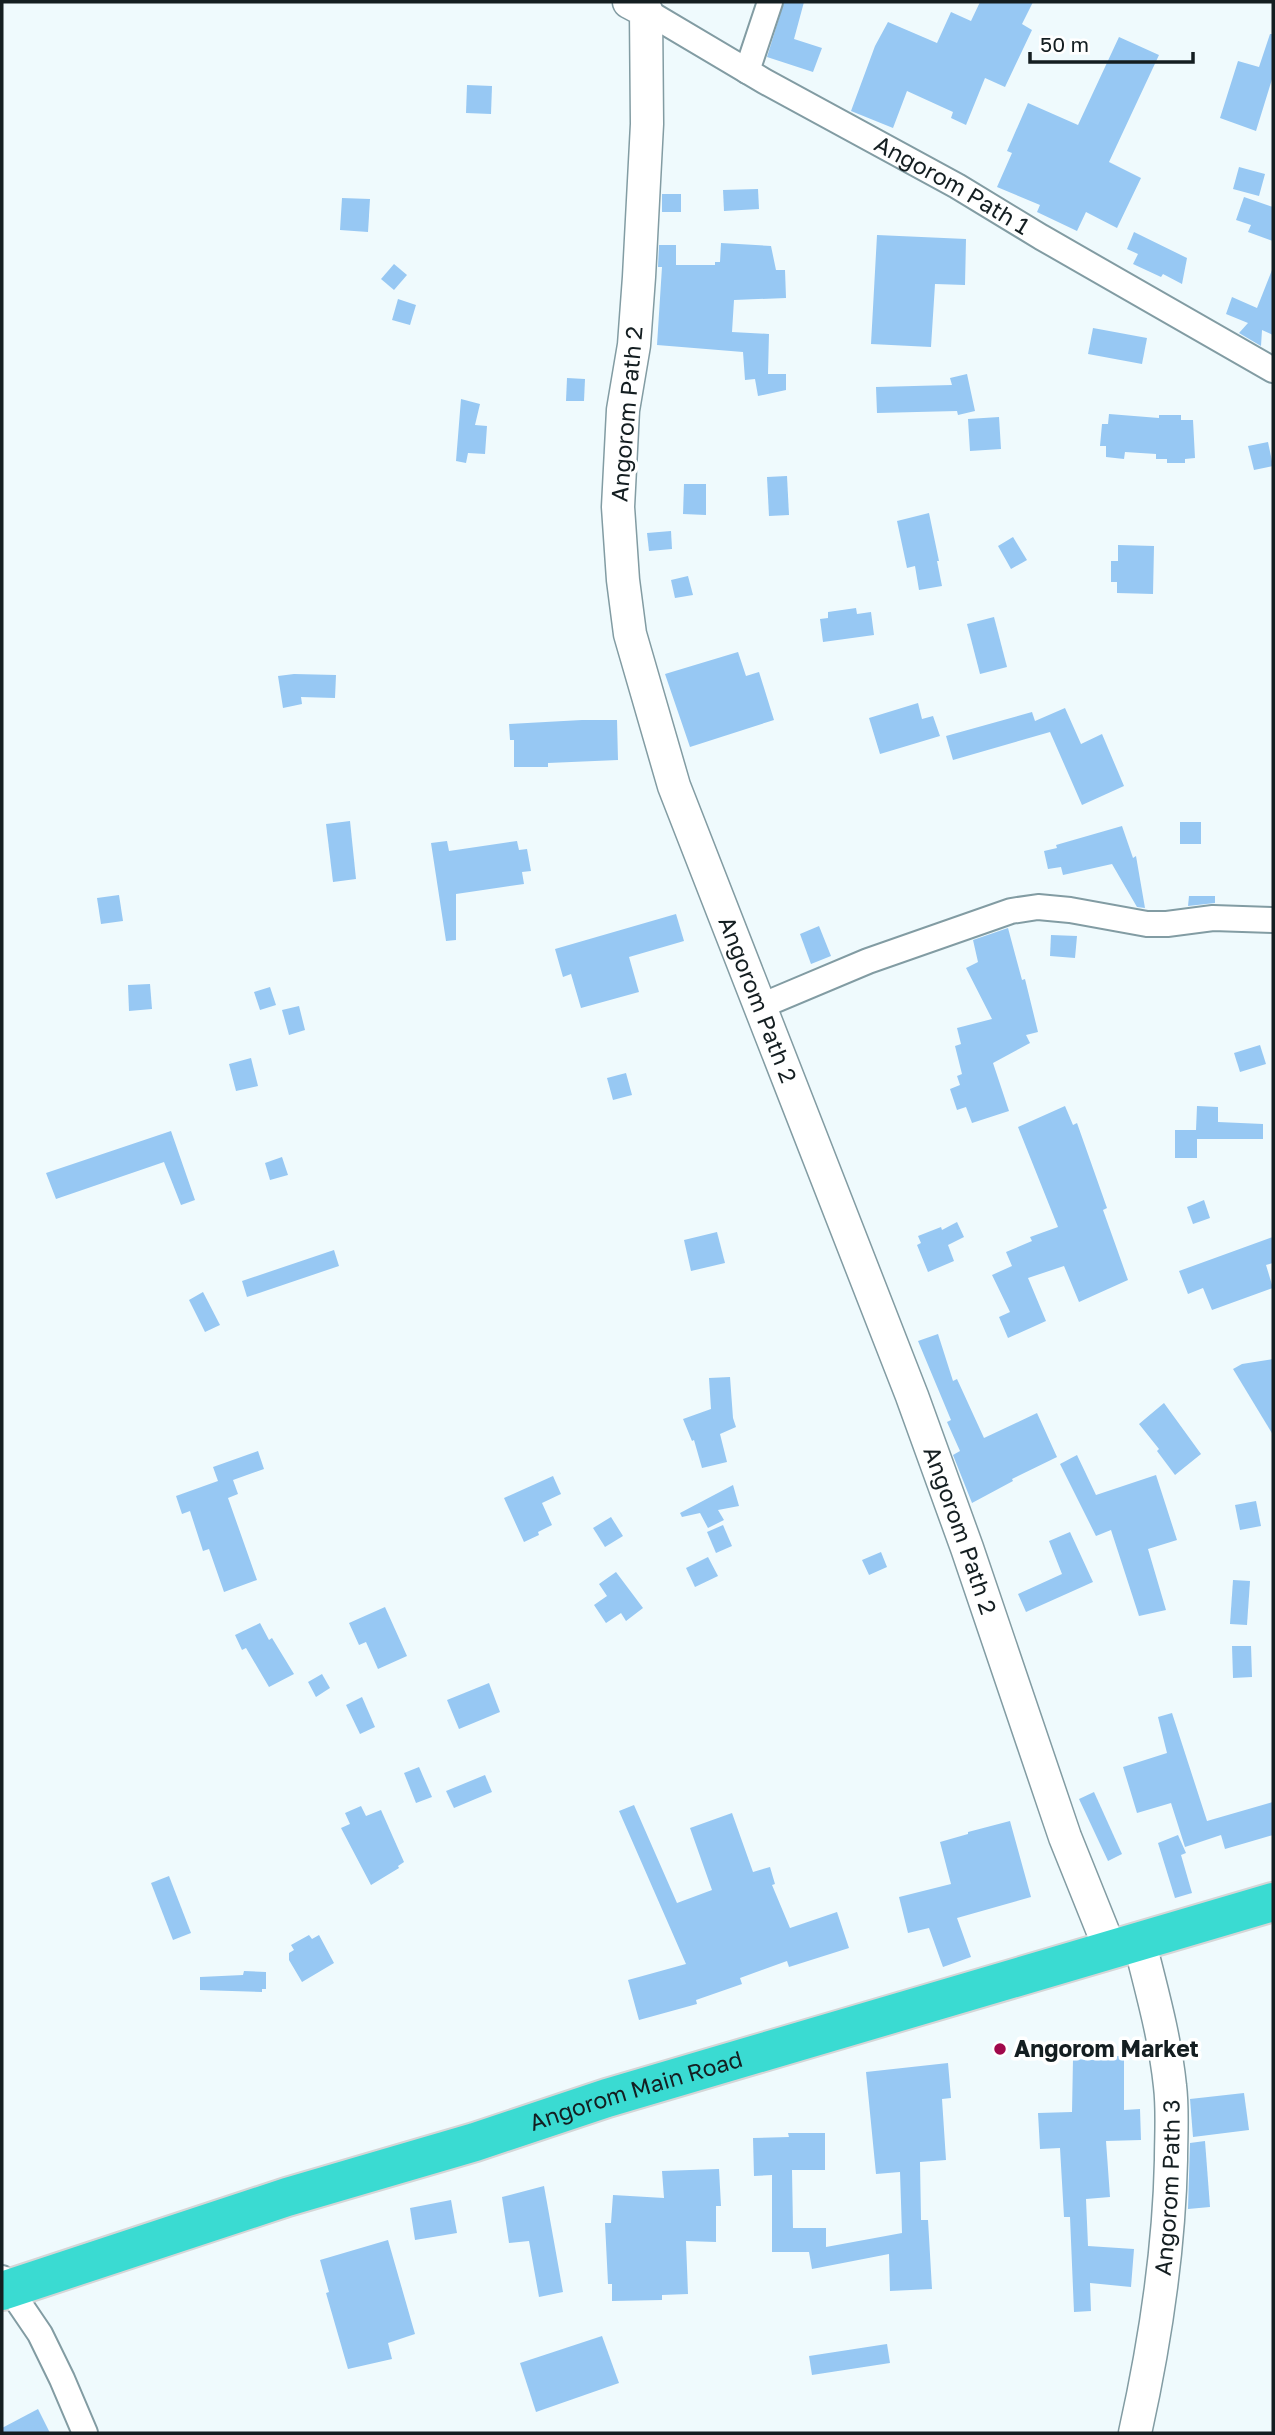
<svg xmlns="http://www.w3.org/2000/svg" width="1275" height="2435" font-family="'Golos Text',sans-serif">
  <style>
    .building { fill: #97c8f3 }
    .lines { fill: none; stroke-linecap: round; stroke-linejoin: round }
    .minor-casing { stroke: #829ca3; stroke-width: 28 }
    .tertiary-casing { stroke: #829ca3; stroke-width: 35 }
    .trunk-casing { stroke: #d5d6d7; stroke-width: 42 }
    .minor { stroke: #fff; stroke-width: 24 }
    .tertiary { stroke: #fff; stroke-width: 32 }
    .trunk { stroke: #3adbd2; stroke-width: 38 }
    .poi-dot { fill: #a0084b; stroke: #fff; stroke-width: 2.5 }
    .labels { text-anchor: middle; stroke-width: 7; stroke-linejoin: round; paint-order: stroke }
    .street-label { font-size: 23px; fill: #141e21; stroke: #fff }
    .poi-label { font-size: 23px; font-weight: bold; fill: #141e21; stroke: #fff; text-anchor: start }
  </style>
  <rect width="100%" height="100%" fill="#effafd"/>
  <g class="building">
    <path d="M784,2h20l-10,37 28,9 -9,24 -46,-15z"/>
    <path d="M980,2h53l-11,22 10,6 -27,57 -20,-9 -19,47 -15,-7 2,-6 -46,-21 -14,37 -42,-17 24,-65 13,-24 49,21 14,-31 20,9z"/>
    <path d="M1270,34h3v42l-17,55 -36,-13 18,-57 21,6z"/>
    <path d="M1119,37l40,18 -50,107 32,16 -24,50 -31,-16 -9,19 -40,-19 3,-7 -43,-18 15,-34 -5,-2 21,-48 50,22z"/>
    <path d="M467,85l25,1 -1,28 -25,-1z"/>
    <path d="M1239,167l26,7 -6,22 -26,-7z"/>
    <path d="M758,189l1,20 -35,2 -1,-21z"/>
    <rect x="662" y="194" width="19" height="18"/>
    <path d="M1244,197l29,10v34l-25,-9 3,-7 -15,-5z"/>
    <path d="M342,198l28,1 -2,33 -28,-2z"/>
    <path d="M1134,232l53,26 -5,26 -19,-10 -2,3 -28,-13 5,-10 -11,-5z"/>
    <path d="M877,235l89,4 -1,46 -30,-1 -4,63 -60,-3z"/>
    <path d="M721,243l50,3 5,24h9l1,28 -52,2 -2,32 37,2 -1,40h18v16l-28,6 -3,-17 -10,1 -2,-28 -86,-7 5,-78h-4l1,-22h17v20h39v-3h5z"/>
    <path d="M394,264l13,11 -13,15 -13,-11z"/>
    <path d="M1272,270l1,65 -11,-5 -1,16 -22,-13 9,-10 -22,-9 6,-17 25,11z"/>
    <path d="M398,299l18,6 -6,20 -18,-5z"/>
    <path d="M1093,328l54,10 -5,26 -54,-10z"/>
    <path d="M967,374l8,37 -17,4 -1,-4 -80,2 -1,-26 76,-2 -2,-7z"/>
    <path d="M567,378l18,1 -1,22h-18z"/>
    <path d="M461,399l19,5 -5,21 12,1 -2,28 -17,-1 -2,10 -10,-2z"/>
    <path d="M1109,414l50,4v-3h22v5h12l2,38 -10,1v4h-18v-4h-11v-5l-31,-2 -1,7 -18,-2v-11h-6l2,-22h6z"/>
    <path d="M999,417l2,32 -31,2 -2,-32z"/>
    <path d="M1268,442l5,24 -19,4 -6,-24z"/>
    <path d="M787,476l2,39 -20,1 -2,-39z"/>
    <path d="M684,484h22v31l-23,-1z"/>
    <path d="M929,513l10,48h-2l5,25 -23,4 -4,-24 -8,2 -10,-47z"/>
    <path d="M671,531l1,18 -23,2 -2,-18z"/>
    <path d="M1013,537l14,23 -16,9 -13,-23z"/>
    <path d="M1118,545l36,1 -1,48 -36,-1v-11h-6v-21h7z"/>
    <path d="M688,576l5,19 -18,3 -4,-18z"/>
    <path d="M856,608l1,6 14,-2 3,23 -51,7 -3,-23 8,-1v-6z"/>
    <path d="M994,617l13,50 -27,7 -13,-50z"/>
    <path d="M738,652l8,24 13,-4 15,48 -84,27 -25,-73z"/>
    <path d="M294,674l42,1 -1,23 -34,-1 1,7 -19,4 -5,-32z"/>
    <path d="M918,703l4,16 11,-3 7,20 -60,18 -11,-36z"/>
    <path d="M1065,708l16,36 21,-10 22,52 -42,19 -32,-73 -97,28 -7,-24 86,-24 3,9z"/>
    <path d="M582,720h35l1,40 -70,3v4h-34v-27h-4l-1,-16z"/>
    <path d="M350,821l6,58 -23,3 -7,-58z"/>
    <rect x="1180" y="822" width="21" height="22"/>
    <path d="M1122,826l11,32 3,-2 9,52 -8,-1 -25,-43 -49,11 -2,-8 -13,2 -4,-18 13,-3 -1,-3z"/>
    <path d="M447,841l2,10 68,-10 2,9 8,-1 4,22 -9,1 2,12 -68,10v46l-10,1 -15,-98z"/>
    <path d="M119,895l4,26 -22,3 -4,-26z"/>
    <path d="M1189,896h26v7l-27,3z"/>
    <path d="M676,914l8,27 -55,16 10,35 -58,16 -10,-34 -8,3 -8,-28z"/>
    <path d="M819,926l12,30 -20,8 -11,-30z"/>
    <path d="M1008,928l14,52 3,-1 13,53 -12,3 4,8 -37,20 16,48 -37,12 -6,-16 -9,3 -7,-21 10,-4 -3,-9 5,-2 -7,-28 6,-2 -4,-16 35,-9 -26,-51 12,-6 -5,-22z"/>
    <path d="M1051,935l26,1 -2,22 -25,-2z"/>
    <path d="M150,984l2,25 -23,2 -1,-26z"/>
    <path d="M270,987l6,18 -16,5 -6,-18z"/>
    <path d="M299,1006l6,24 -16,5 -7,-25z"/>
    <path d="M1260,1045l6,19 -26,8 -6,-19z"/>
    <path d="M251,1058l7,28 -22,5 -7,-27z"/>
    <path d="M626,1073l6,22 -19,5 -6,-22z"/>
    <path d="M1065,1106l8,19 4,-2 30,85 -4,2 25,70 -49,22 -15,-36 -36,12 18,43 -38,17 -9,-21 11,-5 -18,-37 20,-9 -6,-14 26,-11 -2,-4 28,-10 -40,-100z"/>
    <path d="M1197,1106l21,1v15l45,2v15h-66v19h-22v-28h21z"/>
    <path d="M171,1131l24,69 -14,5 -17,-43 -108,37 -10,-26z"/>
    <path d="M282,1157l6,18 -18,5 -5,-17z"/>
    <path d="M1204,1200l6,18 -17,6 -6,-17z"/>
    <path d="M957,1222l7,15 -16,8 6,16 -26,11 -11,-27 4,-2 -3,-7 23,-9 1,3z"/>
    <path d="M717,1232l8,31 -34,8 -7,-31z"/>
    <path d="M1273,1237v26l-7,2 7,23 -61,22 -9,-22 -15,6 -9,-23z"/>
    <path d="M334,1250l5,16 -92,31 -5,-16z"/>
    <path d="M203,1292l17,33 -15,7 -16,-32z"/>
    <path d="M938,1334l15,47 4,-2 27,59 53,-25 20,44 -45,22 1,2 -41,22 -19,-48 7,-4 -13,-29 4,-2 -33,-79z"/>
    <path d="M1273,1359v76l-40,-66 9,-5z"/>
    <path d="M730,1377l3,41 3,9 -16,7 7,28 -25,6 -8,-28 -2,1 -9,-22 28,-10 -2,-31z"/>
    <path d="M1164,1403l37,51 -26,21 -18,-24 2,-2 -20,-25z"/>
    <path d="M258,1451l6,18 -31,11 5,14 -10,4 29,82 -33,12 -15,-43 -6,2 -13,-40 -8,3 -6,-18 42,-15 -5,-14z"/>
    <path d="M1077,1455l19,40 60,-20 21,65 -29,9 18,61 -27,6 -28,-86 -15,6 -36,-72z"/>
    <path d="M553,1476l8,18 -19,9 10,22 -14,7 1,3 -15,7 -20,-44z"/>
    <path d="M733,1485l6,21 -21,4 6,10 -16,8 -8,-15 -18,4 -2,-4z"/>
    <path d="M1256,1501l5,25 -21,4 -5,-25z"/>
    <path d="M611,1517l12,19 -18,11 -12,-19z"/>
    <path d="M723,1525l9,21 -16,7 -9,-21z"/>
    <path d="M1070,1532l23,50 -67,30 -8,-18 44,-20 -13,-33z"/>
    <path d="M881,1552l6,15 -18,8 -7,-15z"/>
    <path d="M708,1557l10,19 -23,11 -9,-19z"/>
    <path d="M616,1572l27,36 -17,13 -5,-8 -15,10 -12,-18 13,-9 -8,-12z"/>
    <path d="M1233,1580l17,1 -3,44 -17,-1z"/>
    <path d="M385,1607l22,49 -29,13 -12,-27 -7,3 -10,-22z"/>
    <path d="M260,1623l9,17 3,-2 22,36 -25,13 -23,-39 -4,2 -7,-15z"/>
    <path d="M1232,1646h19l1,31 -19,1z"/>
    <path d="M322,1674l8,14 -14,9 -8,-15z"/>
    <path d="M489,1683l11,29 -41,17 -12,-29z"/>
    <path d="M362,1697l13,30 -15,7 -14,-29z"/>
    <path d="M1172,1713l35,108 66,-19v33l-48,14 -4,-14 -36,12 -14,-44 -34,10 -14,-46 44,-14 -9,-36z"/>
    <path d="M419,1767l13,30 -16,6 -12,-30z"/>
    <path d="M485,1775l7,17 -38,16 -8,-17z"/>
    <path d="M1094,1792l28,62 -14,7 -29,-62z"/>
    <path d="M634,1805l43,98 35,-13 -22,-62 42,-15 21,59 17,-5 5,17 -3,1 18,43 47,-16 12,36 -60,19 -2,-6 -47,17 2,6 -46,16 1,4 -58,16 -11,-40 58,-16 -67,-153z"/>
    <path d="M361,1806l5,10 15,-6 23,52 -6,4 1,2 -28,17 -30,-57 9,-4 -5,-11z"/>
    <path d="M1010,1821l21,76 -74,21 14,39 -28,10 -14,-39 -21,5 -9,-36 52,-13 -11,-42 28,-8v-2z"/>
    <path d="M1178,1835l8,18 -5,2 11,38 -17,5 -17,-55z"/>
    <path d="M169,1876l22,57 -18,7 -22,-57z"/>
    <path d="M309,1935l3,4 7,-4 15,28 -32,19 -13,-22v-7l5,-3 -3,-5z"/>
    <path d="M244,1971l22,1v17h-4v3l-62,-2v-13l43,-2z"/>
    <path d="M1095,2056h29v54l16,-1 1,31 -35,1 4,56 -24,2 2,47 46,3 -3,38 -41,-4 1,28 -17,1 -4,-95h-6l-4,-69 -20,1 -2,-36 34,-1 1,-53 22,1z"/>
    <path d="M948,2063l3,35 -9,1 4,61 -26,2 1,58h7l4,69 -42,2 -1,-37 -77,15 -3,-17h-37v-77l-18,1 -1,-38 36,-1 -1,-4h37v37h-33l1,58h33v19l76,-14 -2,-61 -24,2 -10,-102z"/>
    <path d="M1244,2093l5,37 -56,7 -3,-38z"/>
    <path d="M1205,2141l5,66 -22,2 2,-66z"/>
    <path d="M719,2169l2,37h-5v36l-30,-1 2,53 -26,1v5l-50,1v-17h-4l-3,-61h6l2,-28 51,3 -2,-27z"/>
    <path d="M544,2186l19,106 -24,5 -10,-56 -20,2 -7,-46z"/>
    <path d="M451,2200l6,33 -42,7 -5,-32z"/>
    <path d="M388,2240l27,94 -27,9 4,16 -44,10 -22,-76 3,-1 -9,-32z"/>
    <path d="M602,2336l17,47 -83,29 -16,-49z"/>
    <path d="M887,2344l3,19 -78,12 -3,-19z"/>
    <path d="M38,2409l12,24h-48v-5z"/>
  </g>
  <g class="lines">
    <defs>
      <g id="minor">
        <path id="s1" d="M646,11l118,70 193,105 84,51 232,133"/>
        <path d="M747,71l23,-69"/>
        <path d="M761,1006l107,-45 143,-50 27,-4 32,3 77,14h20l46,-6 60,2"/>
        <path d="M2,2278l38,56 22,45 23,54"/>
      </g>
      <g id="tertiary">
        <path id="s2" d="M629,2l17,9 1,113 -8,153 -5,68 -11,65 -5,97 5,73 7,54 44,152 238,610 55,152 98,289 45,112"/>
        <path id="s3" d="M1135,2433c20,-90 34,-180 36,-273 0,-24 2,-50 -1,-74 -5,-49 -19,-98 -31,-146"/>
      </g>
      <g id="trunk">
        <path id="s4" d="M2,2291l285,-94 188,-55 132,-44 666,-196"/>
      </g>
    </defs>
    <use href="#minor" class="minor-casing"/>
    <use href="#tertiary" class="tertiary-casing"/>
    <use href="#trunk" class="trunk-casing"/>
    <use href="#minor" class="minor"/>
    <use href="#tertiary" class="tertiary"/>
    <use href="#trunk" class="trunk"/>
  </g>
  <circle class="poi-dot" cx="1000" cy="2049" r="7"/>
  <g class="labels">
    <g class="street-label">
      <text dy="8" stroke="none"><textPath href="#s1" startOffset="352">Angorom Path 1</textPath></text>
      <text transform="translate(627 414) rotate(-85)" y="8">Angorom Path 2</text>
      <text dy="8" stroke="none"><textPath href="#s2" startOffset="1032">Angorom Path 2</textPath></text>
      <text dy="8" stroke="none"><textPath href="#s2" startOffset="1600">Angorom Path 2</textPath></text>
      <text dy="8" stroke="none"><textPath href="#s4" startOffset="665">Angorom Main Road</textPath></text>
      <text dy="8" stroke="none"><textPath href="#s3" startOffset="248">Angorom Path 3</textPath></text>
    </g>
    <g class="poi-label">
      <text x="1014" y="2057">Angorom Market</text>
    </g>
  </g>
  <rect width="1275" height="2435" fill="none" stroke="#141e21" stroke-width="7"/>
  <path d="M1030 52v10h163v-10" fill="none" stroke="#141e21" stroke-width="3.5"/>
  <text x="1040" y="52" font-size="21" fill="#141e21" stroke="#ffffff" stroke-width="5" paint-order="stroke">50 m</text>
</svg>
